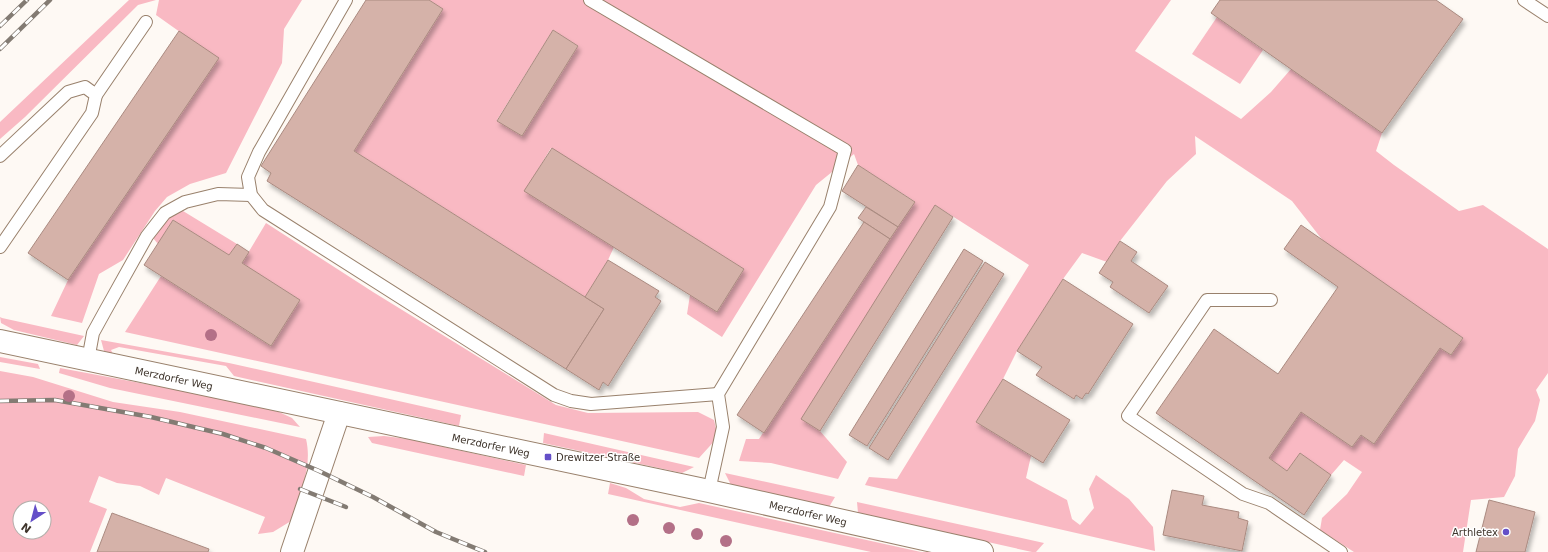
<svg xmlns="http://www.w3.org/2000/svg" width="1548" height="552" font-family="'DejaVu Sans',sans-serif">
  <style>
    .green { fill: #f9b9c3; fill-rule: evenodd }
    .building { fill: #d5b2a9; stroke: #aa8a80; filter: url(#shadow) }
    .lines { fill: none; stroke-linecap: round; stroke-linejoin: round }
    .service-casing { stroke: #99816c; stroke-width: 14 }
    .minor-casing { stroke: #99816c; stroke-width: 24 }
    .tertiary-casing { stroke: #99816c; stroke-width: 24 }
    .service { stroke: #fff; stroke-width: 12 }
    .minor { stroke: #fff; stroke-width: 22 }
    .tertiary { stroke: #fff; stroke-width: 22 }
    .rail-casing { stroke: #837b73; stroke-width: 4.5 }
    .rail { stroke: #fff; stroke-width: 3; stroke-dasharray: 9; stroke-linecap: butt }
    .tree { fill: #b37087 }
    .poi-dot { fill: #644fc8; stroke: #fff; stroke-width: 1.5 }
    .labels { text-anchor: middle; stroke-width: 3; stroke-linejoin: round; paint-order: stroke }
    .street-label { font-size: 10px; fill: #3e342b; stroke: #fff }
    .poi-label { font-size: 10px; fill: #3e342b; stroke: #fff; text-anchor: start }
  </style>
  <defs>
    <filter id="shadow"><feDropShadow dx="2.5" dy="4.5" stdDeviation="2" flood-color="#0004"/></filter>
  </defs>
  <rect width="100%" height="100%" fill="#fef9f4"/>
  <g class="green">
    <path d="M129,0h27l-18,5 -113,112 -25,22v-17z"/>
    <path d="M159,0h143l-18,29 -2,34 -56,110 -36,11 -23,13 -12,14 -32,49 -24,14 -17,49 -31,-7 17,-36 150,-221 -62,-44z"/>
    <path d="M429,0h742l-36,51 106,68 30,-27 20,-23 91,64 -6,18 18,14 65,46 24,-6 65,44v124l-12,17 4,10 -5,21 -17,28 -3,27 -11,21 -33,3 -8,52h-109l-34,-22 2,-12 25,-24 15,-22 -18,-12 -13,15 -31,-22 -13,18 -18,-13 32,-46 51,35 9,-12 13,9 66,-96 11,7 12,-17 -139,-96 -32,-41 -97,-65 1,18 -29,27 -47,60 -13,21 -25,-9 -19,26 -46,72 -14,28 -27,43 55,34 -5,22 41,22 5,19 8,6 14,-17 -5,-19 7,-14 33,24 24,28 2,24 -290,-66 4,-8 28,2 132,-214 -94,-60 -115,226 27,31 -9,17 -67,-16 -32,-2 7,-22h13l155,-238 -56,-36 -4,-11 -38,31 -94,152 -35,-23 3,-19 27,17 27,-43 -193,-121 -26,43 89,56 -6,13 -23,37 -231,-146 89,-142zM553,30l25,16 -56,90 -25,-16z"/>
    <path d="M1217,17l46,33 -23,34 -48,-30z"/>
    <path d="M183,211l54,33 -8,11 -56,-35 -15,24 -5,-6 18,-25z"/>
    <path d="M266,223l107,69 183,113 32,8 110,-1 16,8 4,17 -19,21 -574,-126 36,-56 110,70 29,-46 -58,-37z"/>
    <path d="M0,317l2,1 82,18 -7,9 -63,-15 -13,-7z"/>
    <path d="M101,340l128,23 232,52 -2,11 -225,-50 -8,-10 -107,-19 -8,3 2,4 -9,-3z"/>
    <path d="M0,357l38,7 2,5 -40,-7z"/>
    <path d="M60,368l134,25 69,15 16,4 13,6 8,9 -190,-39 -51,-15z"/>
    <path d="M0,371l33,6 80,25 67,10 126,27c7,29 -7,55 -15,82l-18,11 -15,2 7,-17 -99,-39 -7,17 -19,-9 -23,-3 -18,-7 -10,26 18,7 -17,43h-90zM20,508h24v24h-24z"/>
    <path d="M544,433l150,34 -12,6 -139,-30z"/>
    <path d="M384,436l24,3 118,26 -2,11 -152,-33 -4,-6z"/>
    <path d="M725,473l110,24 -6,10 -98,-22z"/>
    <path d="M610,483l16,5 18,11 36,8 19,-4 222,49h-50l-263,-58z"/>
    <path d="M857,502l187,41 -8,9h-4l-174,-39z"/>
  </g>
  <g class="building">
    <path d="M366,0h63l14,9 -89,142 250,158 -38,60 -299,-188 4,-8 -10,-7z"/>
    <path d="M1220,0h216l27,19 -81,114 -171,-120z"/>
    <path d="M553,30l25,16 -56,90 -25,-15z"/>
    <path d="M179,31l40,27 -151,222 -40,-27z"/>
    <path d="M552,148l192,121 -27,43 -193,-121z"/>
    <path d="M858,165l57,37 -17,25 -56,-36z"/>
    <path d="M935,205l18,12 -133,214 -19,-12z"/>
    <path d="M866,207l32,20 -8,12 -32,-21z"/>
    <path d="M173,220l56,35 8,-11 12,8 -7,11 58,37 -29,46 -127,-81z"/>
    <path d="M864,222l26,17 -126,194 -27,-18z"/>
    <path d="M1301,225l162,113 -12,17 -11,-7 -66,96 -13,-9 -9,12 -51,-35 -32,46 18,13 13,-18 31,22 -27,40 -148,-102 58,-84 64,45 60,-87 -54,-38z"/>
    <path d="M1120,241l17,11 -6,9 37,25 -19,27 -39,-26 3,-5 -14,-9z"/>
    <path d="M964,249l19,12 -116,185 -18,-11z"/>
    <path d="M608,260l51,31 -4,6 6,4 -53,85 -5,-4 -4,8 -33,-21 38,-60 -19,-12z"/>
    <path d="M985,262l19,12 -116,186 -19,-12z"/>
    <path d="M1063,279l70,45 -45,70 -2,-1 -4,6 -6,-4 -2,4 -38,-24 6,-8 -25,-16z"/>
    <path d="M1003,379l67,41 -27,43 -67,-41z"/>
    <path d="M1172,490l32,6 -2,9 37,7 -1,6 10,3 -6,30 -79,-16z"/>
    <path d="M1489,500l46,12 -10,40h-49z"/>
    <path d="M112,513l97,36 -1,3h-111z"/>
  </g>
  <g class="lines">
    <defs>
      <g id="service">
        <path d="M346,0l-87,152 -11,25 3,18 12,15 291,185 17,6 20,3 127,-10"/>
        <path d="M590,0l255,150 -15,57 -112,187 5,33 -14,64"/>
        <path d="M1524,0l24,16"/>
        <path d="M96,95l50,-73"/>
        <path d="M0,156l68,-64 17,-5 11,8 -4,18 -92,134"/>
        <path d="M1271,300h-64l-79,116 115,78 26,9 72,49"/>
        <path d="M88,360l5,-27 11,-20 43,-77 18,-23 20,-11 33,-8 33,1"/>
      </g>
      <path id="minor" d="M292,552l47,-139"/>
      <path id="tertiary" d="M0,341l709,150 273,61"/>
    </defs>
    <use href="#service" class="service-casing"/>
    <use href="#minor" class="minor-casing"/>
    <use href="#tertiary" class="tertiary-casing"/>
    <use href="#service" class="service"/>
    <use href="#minor" class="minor"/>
    <use href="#tertiary" class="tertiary"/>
    <defs>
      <g id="rail">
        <path d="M0,26l27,-26"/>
        <path d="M0,49l50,-49"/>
        <path d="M0,401l55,-1 96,17 72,17 43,14 53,23 54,26 63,35 49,20"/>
        <path d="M300,489l46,18"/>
      </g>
    </defs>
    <use href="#rail" class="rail-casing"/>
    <use href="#rail" class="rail"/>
  </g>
  <g class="tree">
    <circle cx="211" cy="335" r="6"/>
    <circle cx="69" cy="396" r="6"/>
    <circle cx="633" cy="520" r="6"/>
    <circle cx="669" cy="528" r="6"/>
    <circle cx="697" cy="534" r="6"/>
    <circle cx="726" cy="541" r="6"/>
  </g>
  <g class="poi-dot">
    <rect x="544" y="453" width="8" height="8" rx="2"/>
    <circle cx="1506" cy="532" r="4"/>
  </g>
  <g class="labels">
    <g class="street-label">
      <text transform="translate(174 378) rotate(12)" y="4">Merzdorfer Weg</text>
      <text transform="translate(491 445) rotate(12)" y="4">Merzdorfer Weg</text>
      <text transform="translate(808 513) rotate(13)" y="4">Merzdorfer Weg</text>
    </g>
    <g class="poi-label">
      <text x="556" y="461">Drewitzer Straße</text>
      <text x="1498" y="536" text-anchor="end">Arthletex</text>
    </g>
  </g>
  <g transform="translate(32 520) rotate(216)"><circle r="19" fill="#ffffff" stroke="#b2aeaa"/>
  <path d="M0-3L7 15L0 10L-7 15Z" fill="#644fc8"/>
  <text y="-6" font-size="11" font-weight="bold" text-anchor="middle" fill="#3e342b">N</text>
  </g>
</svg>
